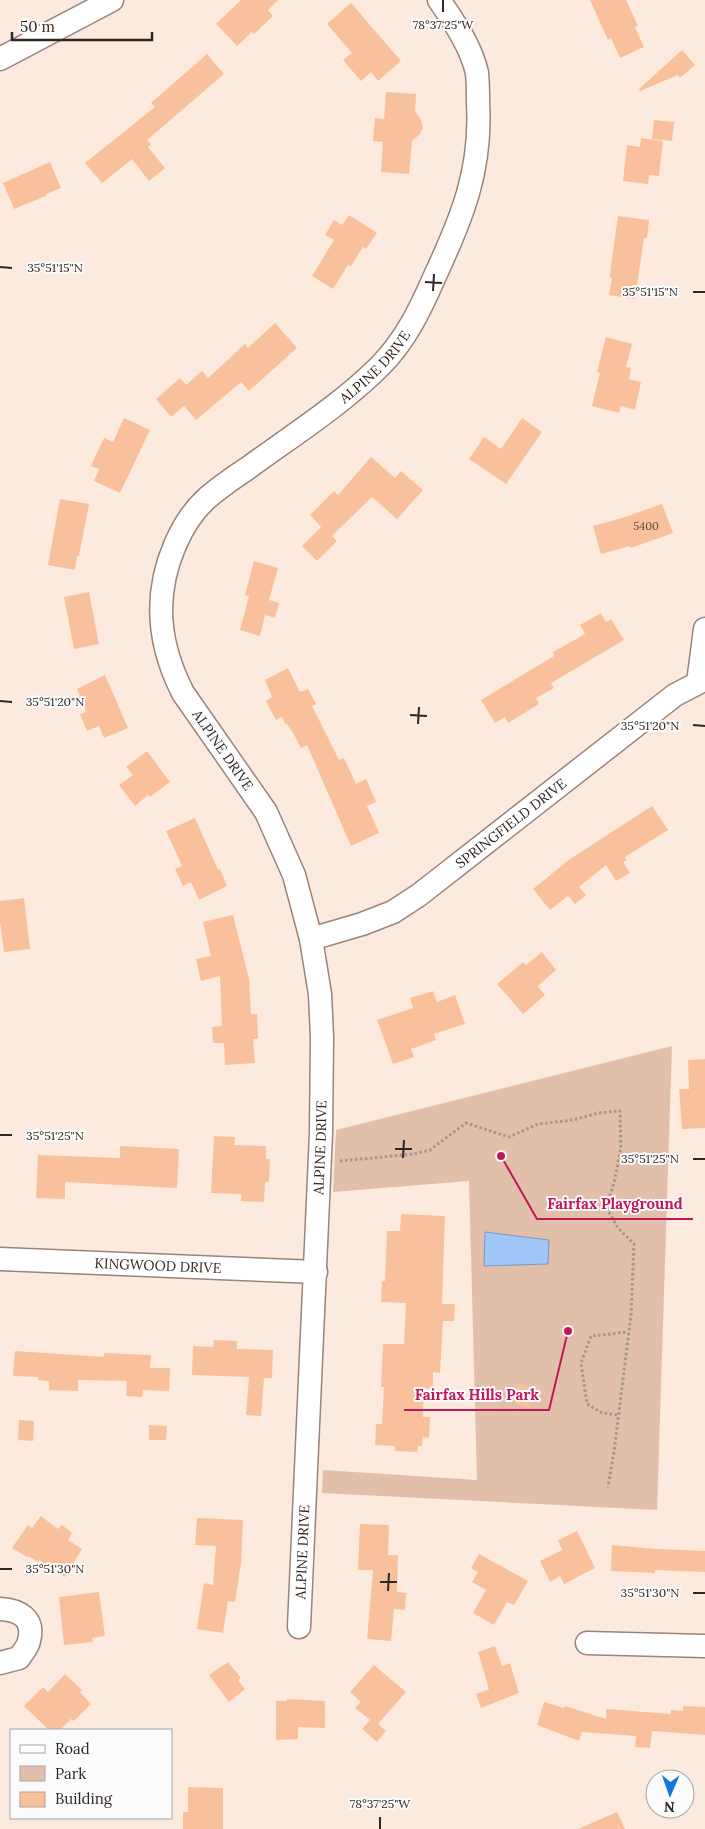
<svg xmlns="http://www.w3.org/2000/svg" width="705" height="1829" font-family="Lora,serif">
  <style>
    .green { fill: #e2bfaa }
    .water { fill: #a0c6f8; stroke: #7e96b8 }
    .building { fill: #f9c09c }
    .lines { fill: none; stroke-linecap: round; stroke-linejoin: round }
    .minor-casing { stroke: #998478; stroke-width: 25 }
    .path { stroke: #a4958d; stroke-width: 3; stroke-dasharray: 2.5 2.5; stroke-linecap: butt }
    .minor { stroke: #fff; stroke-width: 22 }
    .ticks { fill: none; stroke: #302722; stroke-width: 2 }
    .labels { text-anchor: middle; stroke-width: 4; stroke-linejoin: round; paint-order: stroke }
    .number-label { font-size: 11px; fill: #624d40 }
    .street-label { font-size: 14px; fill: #302722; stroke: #fbfbfb }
    .ticks-label { font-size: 12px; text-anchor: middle; fill: #302722; stroke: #fbfbfb; stroke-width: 4; stroke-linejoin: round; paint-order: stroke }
    .leader { fill: none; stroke: #c2185b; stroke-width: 2 }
    .callout-dot { fill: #c2185b; stroke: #fbfbfb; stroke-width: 2 }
    .callout-label { font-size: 15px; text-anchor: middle; font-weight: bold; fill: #c2185b; stroke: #fbfbfb; stroke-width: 4; stroke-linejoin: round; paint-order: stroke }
  </style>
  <rect width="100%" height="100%" fill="#fdeadf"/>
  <path class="green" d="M672,1046l-15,464 -335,-17 1,-23 154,10 -8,-299 -136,11 3,-62z"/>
  <path class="water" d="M485,1232l64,8 -1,24 -64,2z"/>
  <g class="building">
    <path d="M241,0h37l-10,10 5,6 -19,18 -2,-2 -15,14 -21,-22z"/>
    <path d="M590,0h36l12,26 -3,1 9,20 -24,11 -9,-20 -3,2z"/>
    <path d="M351,3l50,58 -23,20 -7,-9 -10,9 -18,-21 9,-7 -25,-29z"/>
    <path d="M682,50l13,15 -15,13 -2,-3 -38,16 -1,-2z"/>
    <path d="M207,54l17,20 -77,66 4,4 -3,3 17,21 -16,13 -17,-22 -30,24 -17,-20 70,-56 -4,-4z"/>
    <path d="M386,92l30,2 -1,17 6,9 2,7 -3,7 -8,7 -3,33 -28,-2 2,-30 -10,-1 2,-23 9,1z"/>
    <path d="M654,120l20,2 -2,19 -20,-2z"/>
    <path d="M641,138l22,3 -4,35 -10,-1 -1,9 -25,-3 4,-36 13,2z"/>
    <path d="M50,162l11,26 -15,6v2l-32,13 -11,-26z"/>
    <path d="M349,215l28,18 -11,16 -3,-2 -12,19 -3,-1 -15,24 -21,-13 22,-36 -9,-5 9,-15 8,5z"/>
    <path d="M618,216l31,4 -2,18h-3l-9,61 -26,-4 3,-17h-2l1,-12z"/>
    <path d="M275,323l22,25 -48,43 -8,-9 -45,38 -12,-14 -13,11 -15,-18 24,-21 6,7 16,-14 6,7 37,-34 3,4z"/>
    <path d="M606,337l26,7 -6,23 5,1 -2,11 12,3 -6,28 -14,-4 -2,7 -27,-7 8,-33 -3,-1z"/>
    <path d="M124,418l26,12 -30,63 -26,-12 5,-12 -8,-3 13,-28 9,4z"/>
    <path d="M522,418l20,14 -36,52 -37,-25 15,-22 17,12z"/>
    <path d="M371,457l24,21 6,-7 22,19 -26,29 -25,-22 -40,39 5,5 -20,20 -15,-15 19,-19 -11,-12 24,-24 4,4z"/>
    <path d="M60,499l29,5 -10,52h-2l-2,14 -27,-5z"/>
    <path d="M662,504l11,29 -42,15 -1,-2 -29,8 -8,-28 29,-8z"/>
    <path d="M254,561l24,7 -9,32 10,3 -4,15 -10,-3 -5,21 -20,-6 9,-34 -4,-1z"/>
    <path d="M89,592l10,52 -25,5 -10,-52z"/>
    <path d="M601,613l5,9 5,-3 13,21 -73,43 3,5 -18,10 3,6 -31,19 -3,-6 -10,6 -14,-23 73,-44 -1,-4 32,-18 -5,-9z"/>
    <path d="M288,668l12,24 8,-3 8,15 -4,2 27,54 5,-2 12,26 10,-5 10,23 -9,4 12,27 -28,13 -44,-101 -6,3 -8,-15 -6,-9 -1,1 -4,-8 -6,3 -10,-19 6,-4 -7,-17z"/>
    <path d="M105,675l23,53 -24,10 -5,-12 -12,5 -7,-17 6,-2 -9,-23z"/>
    <path d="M147,751l23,31 -20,15 -2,-2 -13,11 -16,-21 14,-10 -7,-8z"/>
    <path d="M652,806l16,24 -43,27 2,3 -4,2 7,11 -14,8 -10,-16 -27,22 7,8 -11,9 -7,-8 -18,14 -17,-21 37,-30z"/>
    <path d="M195,818l23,52 2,-1 7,17 -28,14 -8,-18 -8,4 -8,-17 7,-3 -16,-35z"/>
    <path d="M24,898l6,51 -26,3 -4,-30v-21z"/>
    <path d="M233,915l16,64 2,35h6l1,25h-5l2,24 -30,2 -1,-22h-11l-1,-16 10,-1 -2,-50 -19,5 -5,-22 15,-3 -8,-34z"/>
    <path d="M542,952l14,18 -18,16 7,9 -22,19 -26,-30 26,-22 3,3z"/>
    <path d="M433,991l4,11 18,-7 10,29 -31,10 2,6 -25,9 3,8 -21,7 -16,-44 36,-12 -3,-10z"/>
    <path d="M705,1059v69l-23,1 -3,-40h10l-1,-29z"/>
    <path d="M214,1136l21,1 -1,8 32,1v13h4l-1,23h-4l-1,20 -23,-1v-7l-30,-1z"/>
    <path d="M120,1146l59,3 -2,39 -112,-6v17l-29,-1 2,-43 82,3z"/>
    <path d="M401,1214l44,2 -3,88h13l-1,17h-11l-3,52 -7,-1v17l-9,-1 -1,29h7l-1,21 -6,-1 -1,9h-4l-1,6 -22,-1v-5l-20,-1 1,-21h6l2,-37h-3l2,-43h21l2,-41 -25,-1 1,-21h3l2,-50h13z"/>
    <path d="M214,1340l23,1v8l36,1 -1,28h-8l-3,38 -15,-1 3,-38 -57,-2 1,-29 20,1z"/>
    <path d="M15,1351l89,6v-4l47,2 -1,13h20l-1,23 -26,-1 -1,7 -16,-1 1,-15 -49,-1v11l-29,-1v-9l-11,-1v-3l-25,-1z"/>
    <path d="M519,1383l16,5 -6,20 -17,-5z"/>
    <path d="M19,1420l15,1 -1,20 -15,-1z"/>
    <path d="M149,1425l18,1 -1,14h-17z"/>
    <path d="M41,1516l17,13 4,-4 10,8 -4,7 14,9 -17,28 -26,-17 -1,2 -10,-6 -1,1 -15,-9 16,-23 4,3z"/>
    <path d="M197,1518l46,2 -2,43 -6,39 -7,-1 -5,32 -26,-4 7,-46 9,2 3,-39 -21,-1z"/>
    <path d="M360,1524l29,1 -1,30h10l-1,37 9,1 -1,17 -11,-1 -3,32 -24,-2 6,-69h-15z"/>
    <path d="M577,1531l18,37 -31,16 -4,-8 -10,6 -10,-21 22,-11 -4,-10z"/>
    <path d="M612,1545l45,4 48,2v21l-50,-2v3l-44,-2z"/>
    <path d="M479,1554l49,27 -14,24 -7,-3 -13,23 -21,-12 13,-23 -14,-8 6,-10 -7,-4z"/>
    <path d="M99,1592l6,44 -13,2 1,4 -29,3 -5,-48z"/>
    <path d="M495,1646l7,20 8,-3 9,30 -38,15 -5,-14 13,-5 -11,-37z"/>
    <path d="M228,1662l13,16 -3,2 7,9 -16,13 -20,-27z"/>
    <path d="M374,1665l32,27 -28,32 8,7 -9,11 -15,-13 8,-9 -15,-12 6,-6 -11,-10z"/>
    <path d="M65,1674l17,16 -2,2 11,12 -17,17 -3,-2 -11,11h-11l-25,-24 19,-19 5,5z"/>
    <path d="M287,1699l38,2v27l-27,-1v12l-22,1v-39h11z"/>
    <path d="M544,1702l20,6 1,-2 41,13v-10l65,5v-4l12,1v-5l22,1v28l-53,-4 -2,17 -15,-1 1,-11 -54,-4 -3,9 -42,-16z"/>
    <path d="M188,1787l35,1v41h-40v-17h5z"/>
    <path d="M617,1812l8,17h-47z"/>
  </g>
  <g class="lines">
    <defs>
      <g id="minor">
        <path d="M0,59l112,-59"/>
        <path id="s1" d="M311,939l51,-15 31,-12 26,-17 256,-200 23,-12 7,-54"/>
        <path id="s2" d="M0,1259l316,13"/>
        <path d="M0,1609c19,1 35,9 29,32 -1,6 -7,12 -10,17l-19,5"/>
        <path id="s3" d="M299,1627l22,-494 1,-96 -2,-43 -9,-55 -17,-64 -28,-63 -83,-119c-25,-49 -30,-97 -8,-148 7,-16 17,-33 30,-45 13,-12 28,-22 43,-32 45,-33 93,-63 132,-102 25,-25 40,-56 54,-88 28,-60 48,-108 44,-175 0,-10 0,-20 -1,-30 -6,-27 -23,-51 -38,-73"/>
        <path d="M587,1643l118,3"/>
      </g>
    </defs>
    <use href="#minor" class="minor-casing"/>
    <g class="path">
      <path d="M340,1161l74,-7 16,-4 36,-27 43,14 29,-13 35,-4 25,-7 22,-2 1,37 -7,35 -8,24 12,21 16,16 -3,71 -17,137 -6,35"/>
      <path d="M617,1415l-15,-2 -15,-9 -6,-41 10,-27 37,-4"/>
    </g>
    <use href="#minor" class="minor"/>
  </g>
  <path class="ticks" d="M443,12v-12M0,267l12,1M425,282l17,1M433,291l1,-17M693,292h12M0,701l12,1M410,715l17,1M418,724l1,-17M693,725l12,1M0,1135h12M395,1149h17M403,1158l1,-18M693,1159h12M0,1569h12M380,1582h17M388,1591l1,-18M693,1593h12M380,1829v-12"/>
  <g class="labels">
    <g class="number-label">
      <text x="646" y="530">5400</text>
    </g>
    <g class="street-label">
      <text dy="5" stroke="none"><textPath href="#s3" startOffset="1394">ALPINE DRIVE</textPath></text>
      <text transform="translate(223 750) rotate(55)" y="5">ALPINE DRIVE</text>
      <text dy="5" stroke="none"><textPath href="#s1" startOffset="234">SPRINGFIELD DRIVE</textPath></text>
      <text dy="5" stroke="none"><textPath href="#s3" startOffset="480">ALPINE DRIVE</textPath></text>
      <text dy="5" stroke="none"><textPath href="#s2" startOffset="158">KINGWOOD DRIVE</textPath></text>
      <text dy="5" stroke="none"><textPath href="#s3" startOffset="75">ALPINE DRIVE</textPath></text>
    </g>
  </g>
  <g class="ticks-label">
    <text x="443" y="29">78°37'25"W</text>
    <text x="55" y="272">35°51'15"N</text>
    <text x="650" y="296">35°51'15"N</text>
    <text x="55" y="706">35°51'20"N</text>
    <text x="650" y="730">35°51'20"N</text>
    <text x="55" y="1140">35°51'25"N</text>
    <text x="650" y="1163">35°51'25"N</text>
    <text x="55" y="1573">35°51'30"N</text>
    <text x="650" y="1597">35°51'30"N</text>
    <text x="380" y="1808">78°37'25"W</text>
  </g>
  <path class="leader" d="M501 1156L537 1219H693M568 1331L549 1410H404"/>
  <g class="callout-dot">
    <circle cx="501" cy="1156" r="5"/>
    <circle cx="568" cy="1331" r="5"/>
  </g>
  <g class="callout-label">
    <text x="615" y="1209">Fairfax Playground</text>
    <text x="477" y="1400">Fairfax Hills Park</text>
  </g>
  <rect x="10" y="1729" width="162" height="90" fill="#fbfbfb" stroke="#aaa6a4"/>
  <rect x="20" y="1745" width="25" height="8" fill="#ffffff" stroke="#aaa6a4"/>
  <text x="55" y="1754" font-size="15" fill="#302722">Road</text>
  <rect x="20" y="1766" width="25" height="15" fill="#e2bfaa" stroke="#aaa6a4"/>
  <text x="55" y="1779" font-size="15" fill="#302722">Park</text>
  <rect x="20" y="1792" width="25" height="15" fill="#f9c09c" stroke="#aaa6a4"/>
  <text x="55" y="1804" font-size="15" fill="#302722">Building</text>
  <g transform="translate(670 1794) rotate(182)"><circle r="24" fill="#fbfbfb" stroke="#aaa6a4"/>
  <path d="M0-4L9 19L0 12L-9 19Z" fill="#1677e0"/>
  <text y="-8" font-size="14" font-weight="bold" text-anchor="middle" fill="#302722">N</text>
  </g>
  <path d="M12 32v8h140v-8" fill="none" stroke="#302722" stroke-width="2.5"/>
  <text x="20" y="32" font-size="15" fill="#302722" stroke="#fbfbfb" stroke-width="4" paint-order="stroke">50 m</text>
</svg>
